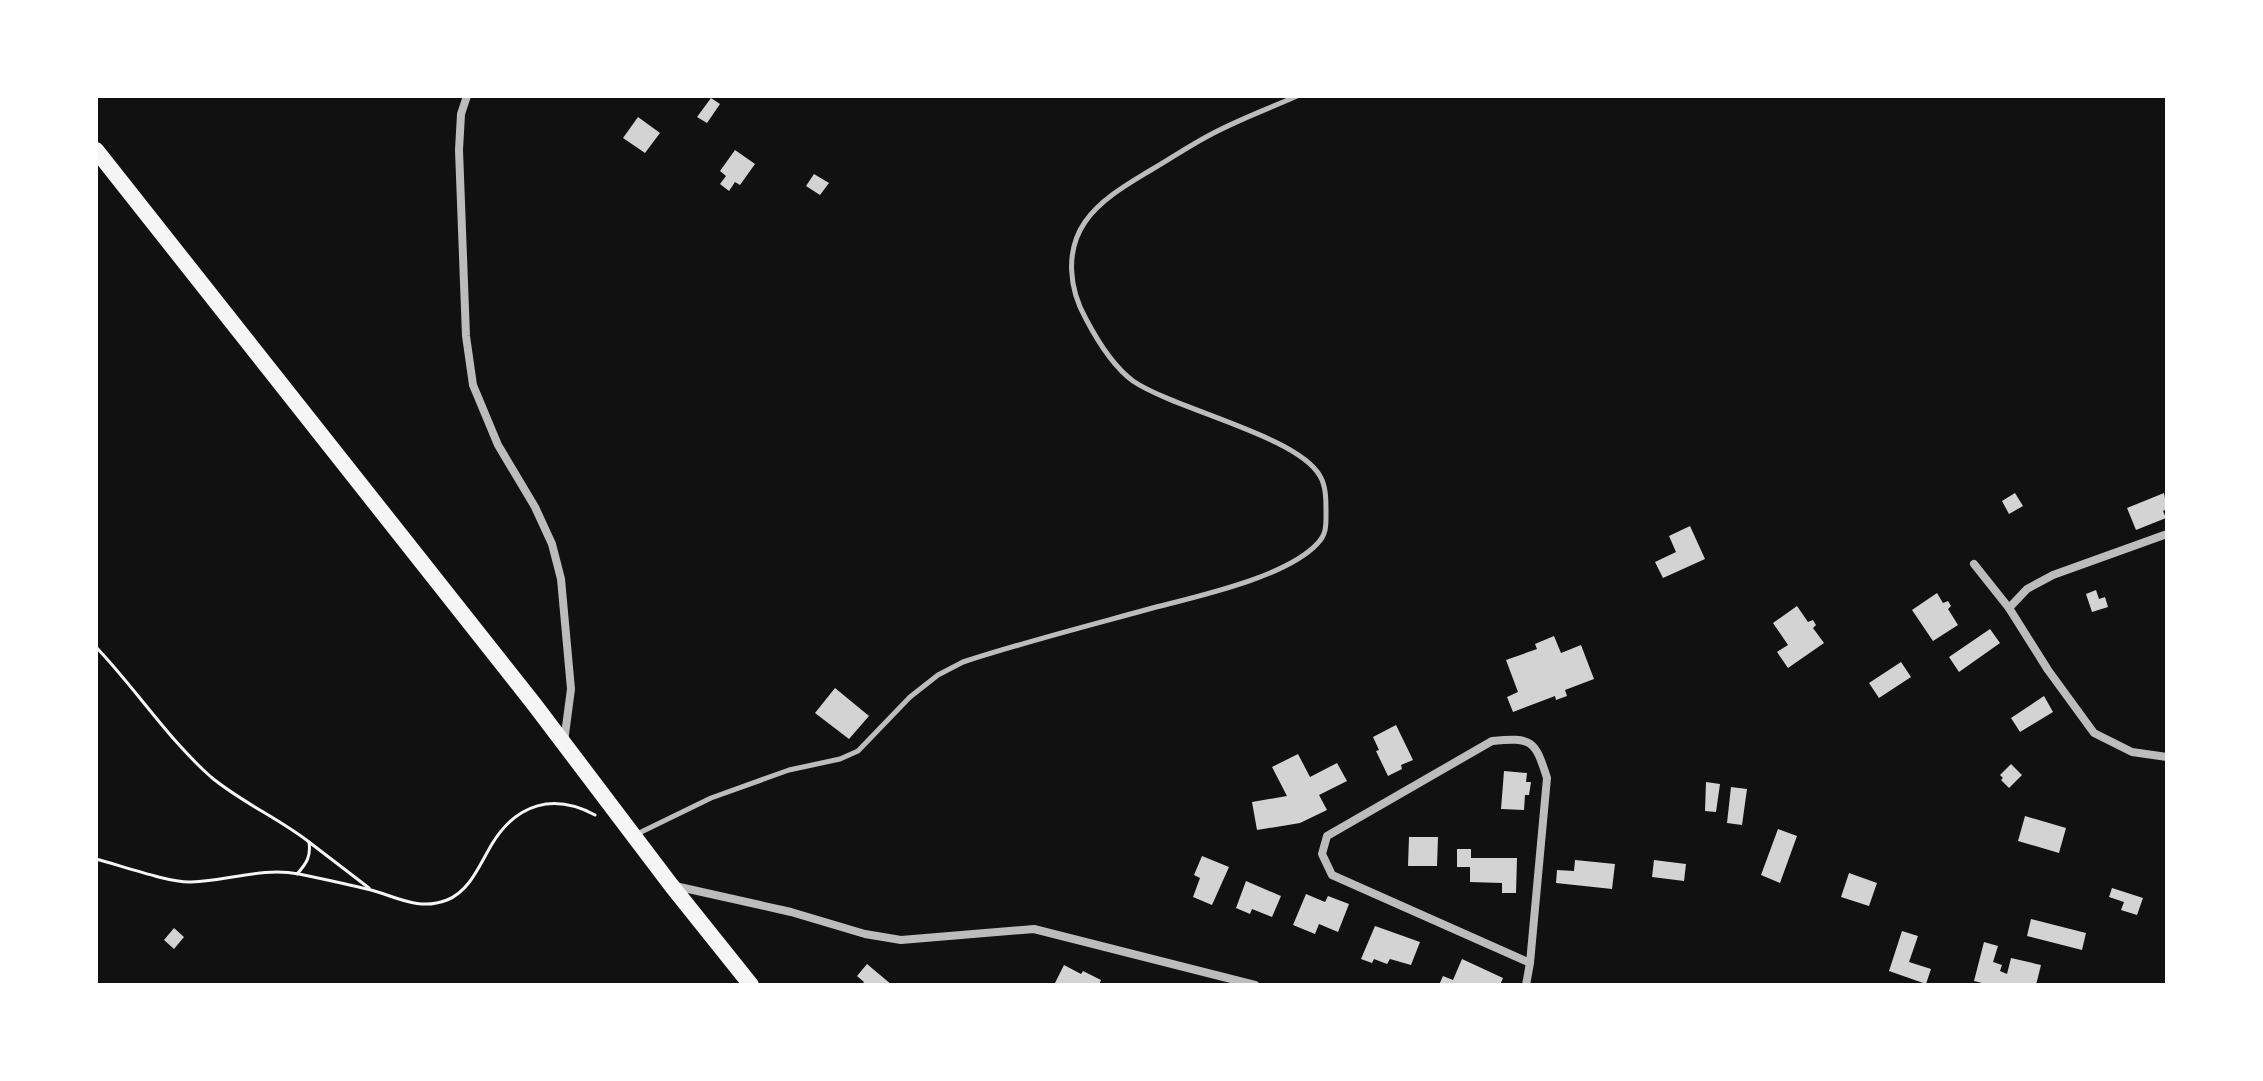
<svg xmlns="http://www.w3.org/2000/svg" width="2263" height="1081" font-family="Signika,sans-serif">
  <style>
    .building { fill: #d3d3d3 }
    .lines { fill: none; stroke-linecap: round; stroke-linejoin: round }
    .path { stroke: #f5f5f5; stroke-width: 3 }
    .service { stroke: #bcbcbc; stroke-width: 5 }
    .minor { stroke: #bcbcbc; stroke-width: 8 }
    .primary { stroke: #f5f5f5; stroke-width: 16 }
  </style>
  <rect width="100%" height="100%" fill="#111"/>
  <g class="building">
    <path d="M711,98l9,6 -13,19 -10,-6z"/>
    <path d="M638,117l22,16 -15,20 -22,-15z"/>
    <path d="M735,150l20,14 -15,21 -5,-3 -6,9 -9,-7 6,-8 -6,-5z"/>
    <path d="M814,174l15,9 -9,12 -14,-9z"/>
    <path d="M2015,493l8,13 -14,8 -7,-13z"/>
    <path d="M2164,493l3,16 -4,2 3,7 -30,12 -9,-22z"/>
    <path d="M1690,526l15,33 -42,19 -8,-16 21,-10 -7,-16z"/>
    <path d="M2096,590l3,9 6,-2 3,10 -16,5 -6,-18z"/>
    <path d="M1937,593l6,10 5,-2 3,5 -3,3 10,16 -25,16 -21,-31z"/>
    <path d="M1797,606l11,16 5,-2 3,5 -3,3 11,15 -36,25 -11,-16 11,-7 -15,-22z"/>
    <path d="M1990,629l10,14 -41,29 -10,-15z"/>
    <path d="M1554,636l7,17 20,-8 13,34 -29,11 2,6 -11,4 -1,-4 -42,16 -6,-15 11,-5 -12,-32 31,-11 -2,-5z"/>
    <path d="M1901,662l10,15 -32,21 -10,-15z"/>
    <path d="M835,688l34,28 -20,23 -34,-26z"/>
    <path d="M2044,696l9,16 -33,20 -9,-14z"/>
    <path d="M1396,725l17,35 -12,5 1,4 -14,7 -12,-25 3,-1 -6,-13z"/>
    <path d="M1298,754l12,23 27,-14 10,18 -28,14 8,15 -27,13 -43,7 -5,-28 35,-6 -15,-29z"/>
    <path d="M2011,764l11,11 -13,13 -8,-8 2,-2 -3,-3z"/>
    <path d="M1504,771l23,2 -1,9h5l-2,13h-4l-1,15 -23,-1z"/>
    <path d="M1706,782l14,2 -4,28 -11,-1z"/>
    <path d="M1731,787l16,2 -5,36 -15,-2z"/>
    <path d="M2025,816l41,12 -7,25 -41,-12z"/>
    <path d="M1778,829l19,7 -17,47 -19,-8z"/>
    <path d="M1409,837h29l-1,29h-29z"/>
    <path d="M1457,849h14v9h46l-1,35h-14v-10l-32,-1v-15h-13z"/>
    <path d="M1202,856l27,11 -17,38 -19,-8 7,-19 -6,-3z"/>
    <path d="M1575,860l40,4 -3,25 -56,-6 1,-13 17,1z"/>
    <path d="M1654,860l32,4 -2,17 -32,-4z"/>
    <path d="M1849,873l28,10 -8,23 -28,-9z"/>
    <path d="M1246,881l35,15 -9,21 -20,-8 -2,5 -14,-6z"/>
    <path d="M2112,888l31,10 -6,17 -16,-5 3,-8 -15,-5z"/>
    <path d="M1306,894l19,8 3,-6 21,8 -11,28 -19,-8 -4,10 -22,-9z"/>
    <path d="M2031,919l55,14 -4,17 -55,-14z"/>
    <path d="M1375,926l45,16 -9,23 -21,-6 -3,5 -13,-5 -2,4 -11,-4z"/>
    <path d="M174,928l10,9 -10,12 -10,-9z"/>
    <path d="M1902,931l16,5 -9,26 22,7 -5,15 -37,-13z"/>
    <path d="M1984,942l14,4 -5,16 9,3 -2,6 7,3 4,-16 30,7 -5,20h-46l-16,-4z"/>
    <path d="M1462,959l41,19 -3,7h-61l4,-9 10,4z"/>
    <path d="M867,964l25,21h-30l2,-3 -7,-6z"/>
    <path d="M1064,965l17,9 2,-3 18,9 -2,5h-45z"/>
  </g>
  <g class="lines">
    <g class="path">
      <path d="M96,647c40,42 72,92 115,130 30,25 67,41 98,65 2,14 -2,21 -12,32"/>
      <path d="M309,842l60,46"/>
      <path d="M96,859c23,6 74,24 95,23 37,-1 70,-15 108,-8 24,5 48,10 72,16 26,7 48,21 76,10 23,-9 33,-36 45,-56 25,-41 62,-51 103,-29"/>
    </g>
    <path class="service" d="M635,835l76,-37 78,-28 51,-11 18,-8 52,-54 28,-22 25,-13c61,-20 124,-36 186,-53 45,-12 136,-31 168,-65 10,-10 9,-19 9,-33 0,-11 0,-25 -6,-35 -22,-40 -144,-66 -187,-95 -19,-14 -36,-41 -47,-62 -17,-30 -21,-68 -1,-97 16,-23 43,-38 66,-52 19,-11 38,-24 57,-34 29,-16 60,-27 89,-40"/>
    <g class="minor">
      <path d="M467,96l-6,18 -2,36 7,186 7,49 25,60 37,62 17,37 9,35 10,110 -7,53"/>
      <path d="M2167,534l-114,41 -26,14 -18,19 39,62 46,63 38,19 35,5"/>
      <path d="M1974,564l35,44"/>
      <path d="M675,886l116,26 74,22 36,6 133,-11 221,56"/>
      <path d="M1526,985l4,-22 17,-185c-12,-38 -15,-41 -55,-37l-165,95 -5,18 10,21 198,88"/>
    </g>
    <path class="primary" d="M96,150l438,554 137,181 80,100"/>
  </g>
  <rect width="2263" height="1081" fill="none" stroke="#ffffff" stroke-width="196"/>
</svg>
